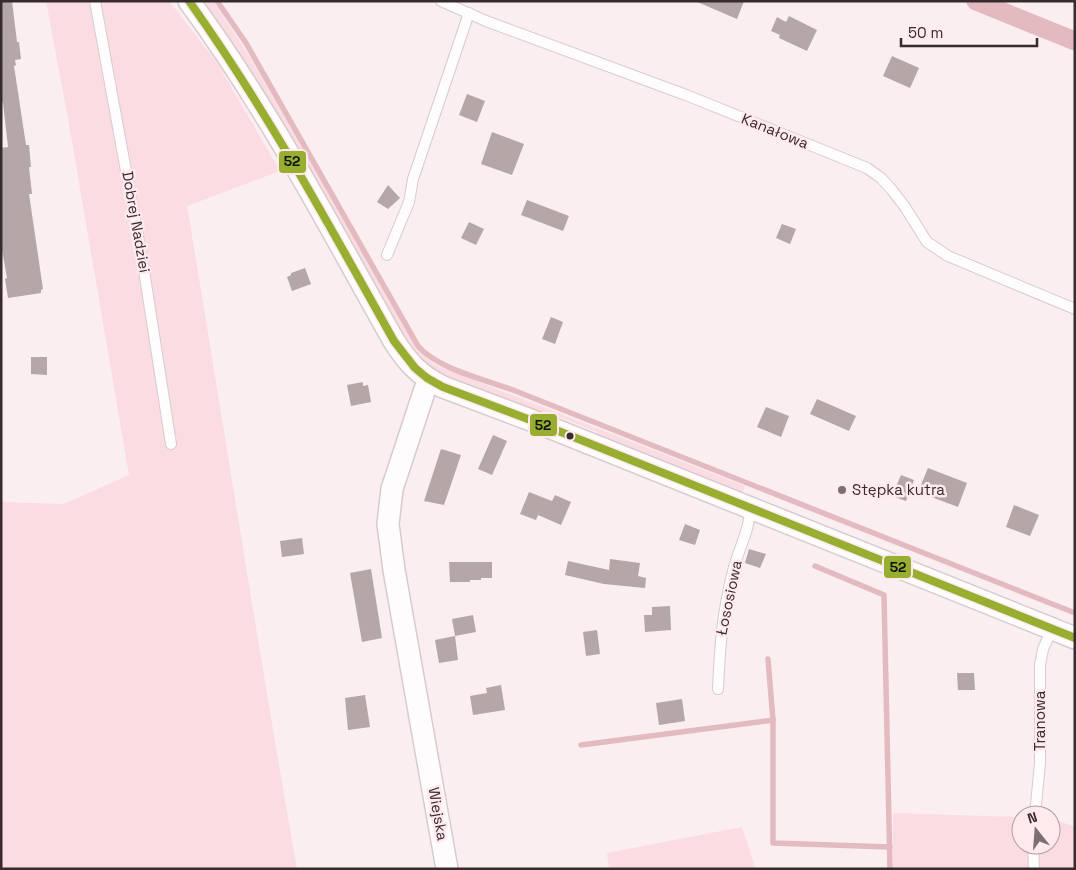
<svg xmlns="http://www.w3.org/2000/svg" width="1076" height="870" font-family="'Space Grotesk',sans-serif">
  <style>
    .green { fill: #fbdce2 }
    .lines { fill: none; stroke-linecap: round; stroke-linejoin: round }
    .stream { stroke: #e2bac0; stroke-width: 5.5 }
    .canal { stroke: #e2bac0; stroke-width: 19 }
    .building { fill: #b5a6a8 }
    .service-casing { stroke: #d7cbcd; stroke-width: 12 }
    .minor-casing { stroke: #d7cbcd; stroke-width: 24 }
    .service { stroke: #fefcfd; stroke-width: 10 }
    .minor { stroke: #fefcfd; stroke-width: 21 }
    .bus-1-casing { stroke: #feeaed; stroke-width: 11 }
    .bus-1 { stroke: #97ae31; stroke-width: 8 }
    .bus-dot { fill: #382b2e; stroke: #feeaed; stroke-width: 2 }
    .poi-dot { fill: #7c6f72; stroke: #feeaed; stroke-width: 2 }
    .labels { text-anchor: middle; stroke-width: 5; stroke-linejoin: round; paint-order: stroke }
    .street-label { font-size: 15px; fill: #382b2e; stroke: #feeaed }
    .poi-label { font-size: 15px; fill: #382b2e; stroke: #feeaed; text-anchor: start }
    .line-badge { stroke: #feeaed; stroke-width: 2 }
    .pale-badge-label { font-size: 14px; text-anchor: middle; font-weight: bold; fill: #111 }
  </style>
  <rect width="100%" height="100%" fill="#faeef0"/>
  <g class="green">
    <path d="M46,1h123l47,60 64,110 -93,35c37,221 71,442 110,663h-296v-367l63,2 65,-29 -60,-351z"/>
    <path d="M199,1h14l37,56 148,258c12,21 18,37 40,51l307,120 -4,9 -145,-59 1,-4 -38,-15 -2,4 -66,-25 -58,-25 -20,-18z"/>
    <path d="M893,813l128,4v28h30v-27l24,9v42h-182z"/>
    <path d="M742,827l14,42h-147l-2,-16z"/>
  </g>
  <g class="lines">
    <g class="stream">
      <path d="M217,1l29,42 172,303c20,23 65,33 95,44l562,223"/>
      <path d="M815,566l69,29 6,274"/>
      <path d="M768,659l5,61"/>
      <path d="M581,745l192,-25v123l117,4"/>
    </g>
    <path class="canal" d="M976,1l99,40"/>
  </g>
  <g class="building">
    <path d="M1,1h11l5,41h2l2,17 -6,1 1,5 -2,1 12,79h3l2,22h-2l3,27h-3l14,95 -2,1v3l-33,5 -3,-19 2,-1 -6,-34v-96l7,-1 -5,-44 -2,-4z"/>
    <path d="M695,1h49l-7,18z"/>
    <path d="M789,16l28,14 -10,21 -28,-13 1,-3 -9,-4 6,-14 9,5z"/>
    <path d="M892,56l27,12 -9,20 -27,-12z"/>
    <path d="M467,94l18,7 -8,21 -18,-7z"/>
    <path d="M492,132l32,12 -12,31 -31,-11z"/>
    <path d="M388,185l12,13 -12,11 -11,-7z"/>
    <path d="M527,200l42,16 -6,15 -42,-16z"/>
    <path d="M469,222l15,7 -8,16 -15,-7z"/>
    <path d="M782,224l14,5 -6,15 -14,-6z"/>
    <path d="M305,268l6,16 -19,7 -5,-14 4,-2v-2z"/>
    <path d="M551,317l12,5 -8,22 -13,-5z"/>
    <path d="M31,357h16v18l-16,-1z"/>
    <path d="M363,382v4l5,-1 3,17 -20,4 -4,-21z"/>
    <path d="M817,399l39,17 -7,15 -39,-17z"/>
    <path d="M766,407l23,9 -8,21 -24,-10z"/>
    <path d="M493,435l14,6 -15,34 -14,-6z"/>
    <path d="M441,449l20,6 -17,50 -20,-4z"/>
    <path d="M928,468l39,15 -9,24 -40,-15z"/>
    <path d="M901,475l13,5 -8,21 -14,-5z"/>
    <path d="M529,492l23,9 3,-6 16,7 -10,23 -23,-10 -2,5 -16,-6z"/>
    <path d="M1014,505l25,10 -9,21 -24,-9z"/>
    <path d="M685,524l15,6 -5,15 -16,-5z"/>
    <path d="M302,538l2,16 -22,3 -2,-16z"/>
    <path d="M749,549l17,5 -6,14 -15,-5z"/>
    <path d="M610,559l30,4 -2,13 8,2 -1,10 -41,-4 -39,-9 3,-14 41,9z"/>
    <path d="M449,562h43v16h-11v2h-11v2h-20z"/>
    <path d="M371,569l11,69 -20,4 -12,-69z"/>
    <path d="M670,606l1,24 -26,2 -1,-17h8v-8z"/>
    <path d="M473,615l3,17 -21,4 -3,-17z"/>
    <path d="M597,630l3,24 -14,2 -3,-24z"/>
    <path d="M455,636l3,24 -19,3 -4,-23z"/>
    <path d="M957,673h17l1,17h-17z"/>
    <path d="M501,685l4,25 -32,5 -3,-19 17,-3 -1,-5z"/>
    <path d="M365,695l5,32 -22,3 -3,-32z"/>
    <path d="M682,699l3,22 -26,4 -3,-22z"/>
  </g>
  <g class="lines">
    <defs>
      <g id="service">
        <path d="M95,1l48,263 28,180"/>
        <path d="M441,1l45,20 200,74 181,73 14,10 11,12 13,17 22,35 21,14 127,53"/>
        <path d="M387,255l22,-53 4,-23 56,-166"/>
        <path d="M718,689c2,-43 4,-76 15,-118 5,-21 17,-41 17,-63"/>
        <path d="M1035,815l5,-52v-98l3,-16 9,-20"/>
        <path d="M1033,845l1,24"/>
      </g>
      <g id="minor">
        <path d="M189,1c79,107 140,225 205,340 14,22 25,34 49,46l98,37 534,214"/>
        <path d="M428,380l-36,109 -4,35 6,46 53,299"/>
      </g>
    </defs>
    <use href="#service" class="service-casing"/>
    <use href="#minor" class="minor-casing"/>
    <use href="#service" class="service"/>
    <use href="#minor" class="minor"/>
    <defs>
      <path id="bus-1" d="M189,1c77,108 140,224 205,340l21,27 12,10 16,9 98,37 534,214"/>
    </defs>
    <use href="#bus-1" class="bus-1-casing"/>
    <use href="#bus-1" class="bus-1"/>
  </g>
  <circle class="bus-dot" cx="570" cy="436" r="4.5"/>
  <circle class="poi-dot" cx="842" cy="490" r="5"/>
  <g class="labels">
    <g class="street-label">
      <text transform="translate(775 131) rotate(22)" y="5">Kanałowa</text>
      <text transform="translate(136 222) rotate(80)" y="5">Dobrej Nadziei</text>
      <text transform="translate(729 598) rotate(-78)" y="5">Łososiowa</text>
      <text transform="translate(1040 721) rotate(-90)" y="5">Tranowa</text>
      <text transform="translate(438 814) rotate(80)" y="5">Wiejska</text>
    </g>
    <g class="poi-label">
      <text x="852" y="495">Stępka kutra</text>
    </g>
  </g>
  <g class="line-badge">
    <rect x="278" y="150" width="29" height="24" rx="5" fill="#97ae31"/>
    <rect x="529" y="413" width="29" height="24" rx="5" fill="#97ae31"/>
    <rect x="883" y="555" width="29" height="24" rx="5" fill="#97ae31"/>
  </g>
  <g class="pale-badge-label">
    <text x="292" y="166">52</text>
    <text x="543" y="430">52</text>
    <text x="898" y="572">52</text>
  </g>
  <rect width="1076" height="870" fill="none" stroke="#382b2e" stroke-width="5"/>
  <g transform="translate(1036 830) rotate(343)"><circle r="24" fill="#feeaed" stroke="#af9ea1"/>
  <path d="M0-4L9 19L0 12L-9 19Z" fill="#7c6f72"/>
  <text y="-8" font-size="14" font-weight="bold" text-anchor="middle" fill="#382b2e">N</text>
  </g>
  <path d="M901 38v8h136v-8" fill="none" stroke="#382b2e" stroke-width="2.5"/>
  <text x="908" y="38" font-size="15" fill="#382b2e" stroke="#feeaed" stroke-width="4" paint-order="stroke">50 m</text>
</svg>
